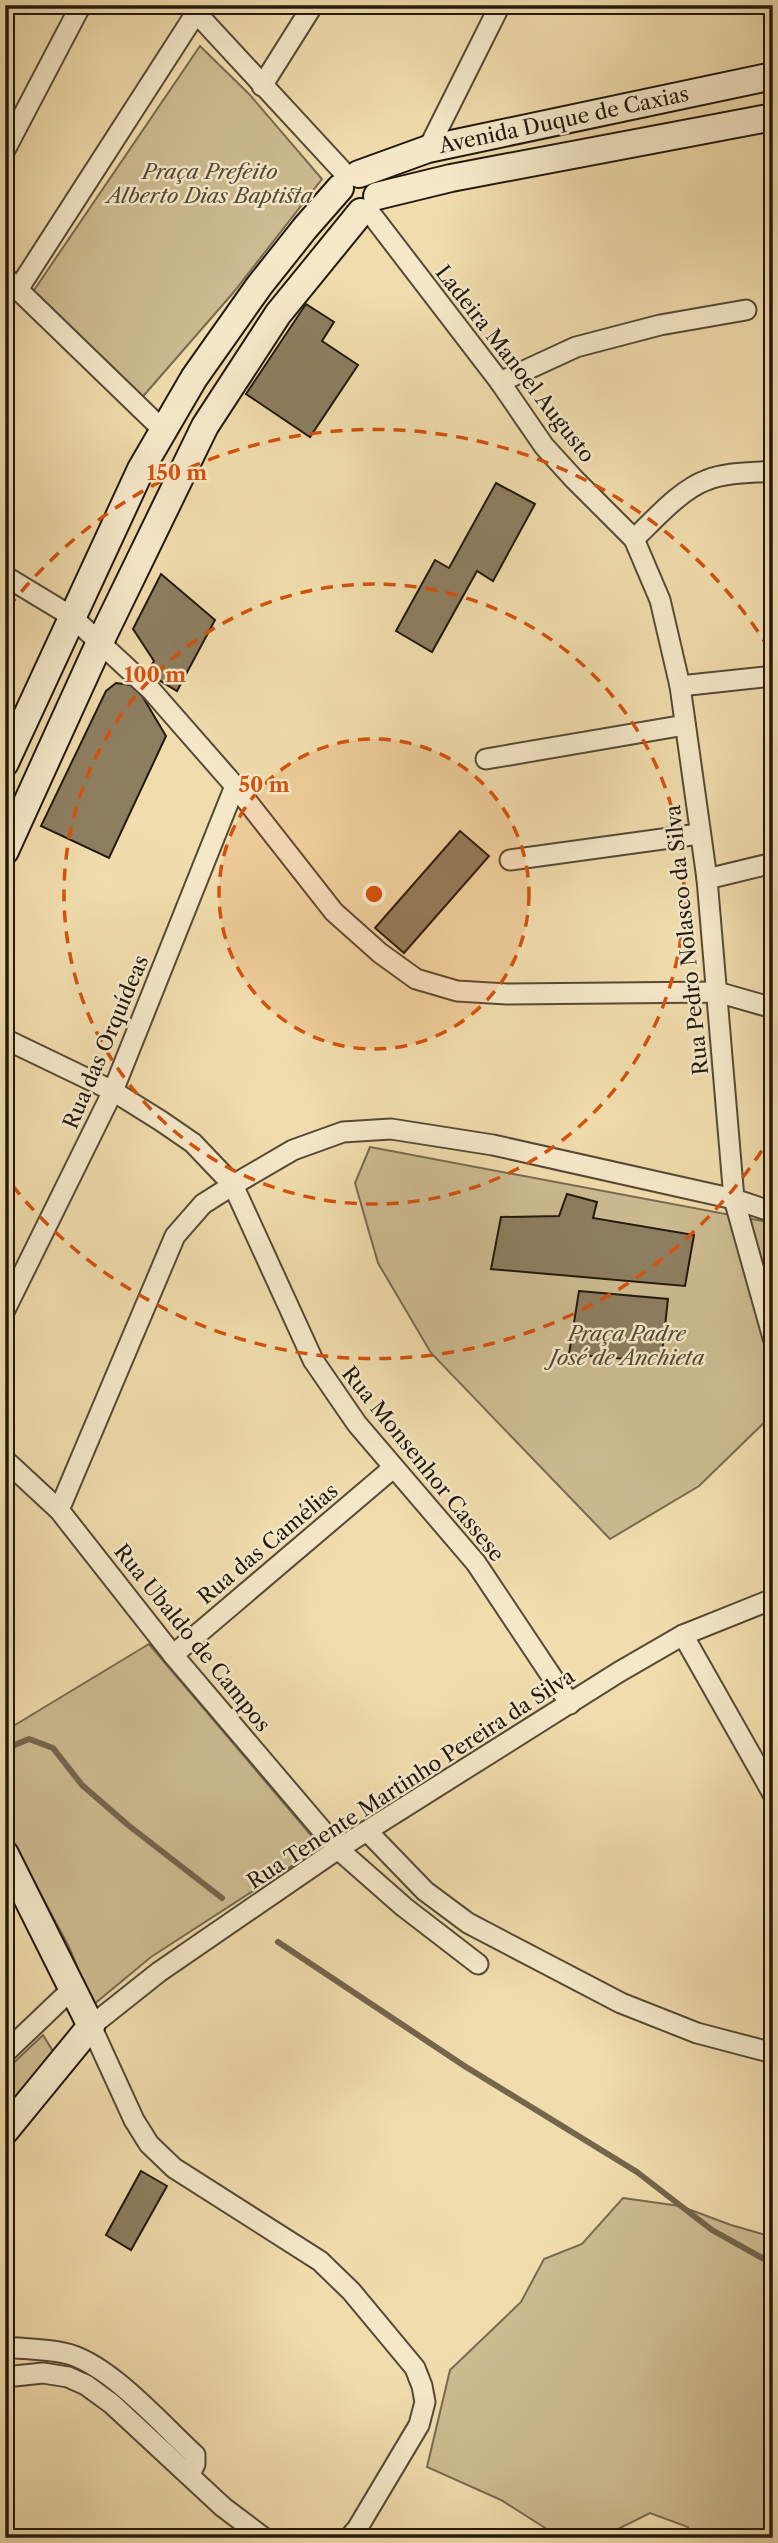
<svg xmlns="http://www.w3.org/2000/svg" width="778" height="2543" font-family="'Libre Caslon Text',serif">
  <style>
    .green { fill: #cdbb91; stroke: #786a50; stroke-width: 2 }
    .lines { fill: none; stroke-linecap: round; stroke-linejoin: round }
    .stream { stroke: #74654c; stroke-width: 6 }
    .building { fill: #8d7e60; stroke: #22180e; stroke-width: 2 }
    .minor-casing { stroke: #564936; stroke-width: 23 }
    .secondary-casing { stroke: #22180e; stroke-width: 30 }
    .minor { stroke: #f5e8c9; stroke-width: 19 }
    .secondary { stroke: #f5e8c9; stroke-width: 26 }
    .ring { fill: none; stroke: #d4520c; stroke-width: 3.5; stroke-dasharray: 12 9 }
    .labels { text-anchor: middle; stroke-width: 5; stroke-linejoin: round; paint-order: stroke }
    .street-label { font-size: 21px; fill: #22180e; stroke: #f5e8c9 }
    .park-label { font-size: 21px; font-style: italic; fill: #554935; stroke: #f5e8c9 }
    .centre { fill: #d4520c; stroke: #f5e8c9; stroke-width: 3.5 }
    .ring-label { font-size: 21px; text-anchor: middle; font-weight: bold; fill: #d4520c; stroke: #f5e8c9; stroke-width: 5; stroke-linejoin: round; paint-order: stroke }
  </style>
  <rect width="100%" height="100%" fill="#f0dcac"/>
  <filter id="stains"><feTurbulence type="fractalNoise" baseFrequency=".00286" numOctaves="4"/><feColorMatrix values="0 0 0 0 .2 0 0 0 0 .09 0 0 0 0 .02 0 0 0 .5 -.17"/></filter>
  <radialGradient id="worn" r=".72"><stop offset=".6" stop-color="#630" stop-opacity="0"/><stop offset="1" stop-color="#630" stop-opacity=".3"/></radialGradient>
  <g class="green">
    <path d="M200,46l50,49 72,84 -89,114 -94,108 -109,-105z"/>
    <path d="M370,1147l403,76v191l-74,72 -89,53 -179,-186 -53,-90 -23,-80z"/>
    <path d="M149,1644l172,203 -170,110 -58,48 -24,-58 -64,-119v-97z"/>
    <path d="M43,2035l16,26 -54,62v-52z"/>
    <path d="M623,2198l57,8 51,19 42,12v301h-78l-7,-11 -38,-14 -50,25h-39l-60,-38 -74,-33 23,-97 71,-68 23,-43 38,-15z"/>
  </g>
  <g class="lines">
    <g class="stream">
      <path d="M5,1749l24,-10 24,9 29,37 46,40 94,73"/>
      <path d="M278,1942l188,125 171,105 75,58 61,34"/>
    </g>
  </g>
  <g class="building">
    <path d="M306,304l28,18 -12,19 36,24 -48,72 -64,-43z"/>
    <path d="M496,483l39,21 -42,77 -16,-10 -45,81 -36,-21 39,-71 14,8z"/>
    <path d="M161,574l54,46 -38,71 -30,-18 7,-12 -21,-32z"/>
    <path d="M116,683l15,2 10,9 25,42 -57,122 -68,-32 65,-135z"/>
    <path d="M460,831l29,25 -85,97 -29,-25z"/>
    <path d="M567,1194l30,8 -4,16 101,17 -9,51 -194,-17 10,-52 58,-1z"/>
    <path d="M579,1291l89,8 -7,63 -92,-8z"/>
    <path d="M141,2171l26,15 -36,64 -25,-15z"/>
  </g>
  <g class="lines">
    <defs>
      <g id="minor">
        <path d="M189,5l159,172"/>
        <path d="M262,86l51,-81"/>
        <path d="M428,149l72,-144"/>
        <path d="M5,150l76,-145"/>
        <path d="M368,210l132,172 44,64 30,33 60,60 26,61 20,86 27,193 27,320 39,139"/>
        <path d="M5,277l159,154"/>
        <path d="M17,291l179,-278"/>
        <path d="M500,382l76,-35 84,-22 86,-15"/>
        <path d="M634,539c20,-19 47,-50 73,-59 20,-8 44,-7 66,-9"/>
        <path d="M5,576l66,40 80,74 84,96 99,126 46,41 36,26 41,12 50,3 210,-2 56,16"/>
        <path d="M680,686l93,-10"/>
        <path d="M486,759l199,-34"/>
        <path d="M510,860l189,-26"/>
        <path d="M707,879l66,-16"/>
        <path d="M5,1039l108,52 48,30 32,22 40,42 80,175 44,64 119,139 94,141"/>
        <path d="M5,1310l108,-219 122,-305"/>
        <path d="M5,1460l54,50 114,145 165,194 66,58 74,57"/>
        <path d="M59,1510l116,-274 28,-32 30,-19 60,-35 50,-18 48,-3 102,16 241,54 39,13"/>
        <path d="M683,1635l90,159"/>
        <path d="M173,1655l220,-187"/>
        <path d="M368,1832l57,59 43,32 153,80 76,30 76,20"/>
        <path d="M5,2053l68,-65"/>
        <path d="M5,2347c20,2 40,2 59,6 44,9 98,72 131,102v9l-5,10"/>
        <path d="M5,2377l38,-4 25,4 18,8 26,19 111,103 41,31"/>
        <path d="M349,2538l8,-9 62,-104 6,-23 -3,-16 -7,-18 -64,-77 -31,-30 -146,-93 -25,-24 -15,-24 -43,-94 68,-54 179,-123 281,-177 64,-37 90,-36"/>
      </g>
      <g id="secondary">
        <path d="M359,174l69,-25 345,-73"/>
        <path d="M377,196l74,-18 322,-61"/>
        <path d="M5,763l136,-294 53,-91 65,-92 46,-58 35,-40"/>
        <path d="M5,851l95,-209 105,-216 73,-112 83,-102"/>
        <path d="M5,1854l86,172 -86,105"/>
      </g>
    </defs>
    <use href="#minor" class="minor-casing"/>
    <use href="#secondary" class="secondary-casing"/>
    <use href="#minor" class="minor"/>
    <use href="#secondary" class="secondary"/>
  </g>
  <circle cx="374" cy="894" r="155" fill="#d4520c" fill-opacity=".12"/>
  <g class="ring">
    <circle cx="374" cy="894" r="155"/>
    <circle cx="374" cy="894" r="310"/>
    <path d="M773 1133A465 465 0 0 1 8 1180M8 608A465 465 0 0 1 773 655"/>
  </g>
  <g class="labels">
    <g class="street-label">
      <text transform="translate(564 120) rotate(-12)" y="7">Avenida Duque de Caxias</text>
      <text transform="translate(515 364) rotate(52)" y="7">Ladeira Manoel Augusto</text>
      <text transform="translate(687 940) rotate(-96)" y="7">Rua Pedro Nolasco da Silva</text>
      <text transform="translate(106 1042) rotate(-67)" y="7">Rua das Orquídeas</text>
      <text transform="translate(423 1464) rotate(51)" y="7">Rua Monsenhor Cassese</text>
      <text transform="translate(268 1544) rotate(-40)" y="7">Rua das Camélias</text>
      <text transform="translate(192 1638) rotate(51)" y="7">Rua Ubaldo de Campos</text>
      <text transform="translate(411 1779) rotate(-33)" y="7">Rua Tenente Martinho Pereira da Silva</text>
    </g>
    <g class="park-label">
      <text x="210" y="179">Praça Prefeito<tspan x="210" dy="24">Alberto Dias Baptista</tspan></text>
      <text x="627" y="1341">Praça Padre<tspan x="627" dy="24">José de Anchieta</tspan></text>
    </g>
  </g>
  <circle cx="374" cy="894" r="10" class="centre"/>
  <g class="ring-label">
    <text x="177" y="480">150 m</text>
    <text x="155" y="682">100 m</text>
    <text x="264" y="792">50 m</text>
  </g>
  <rect width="778" height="2543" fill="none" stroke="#f0dcac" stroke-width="28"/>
  <rect x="7" y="7" width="764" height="2529" fill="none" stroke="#22180e" stroke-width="3.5"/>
  <rect x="14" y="14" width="750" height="2515" fill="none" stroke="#22180e" stroke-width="2"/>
  <rect width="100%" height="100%" filter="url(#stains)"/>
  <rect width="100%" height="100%" fill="url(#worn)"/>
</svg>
